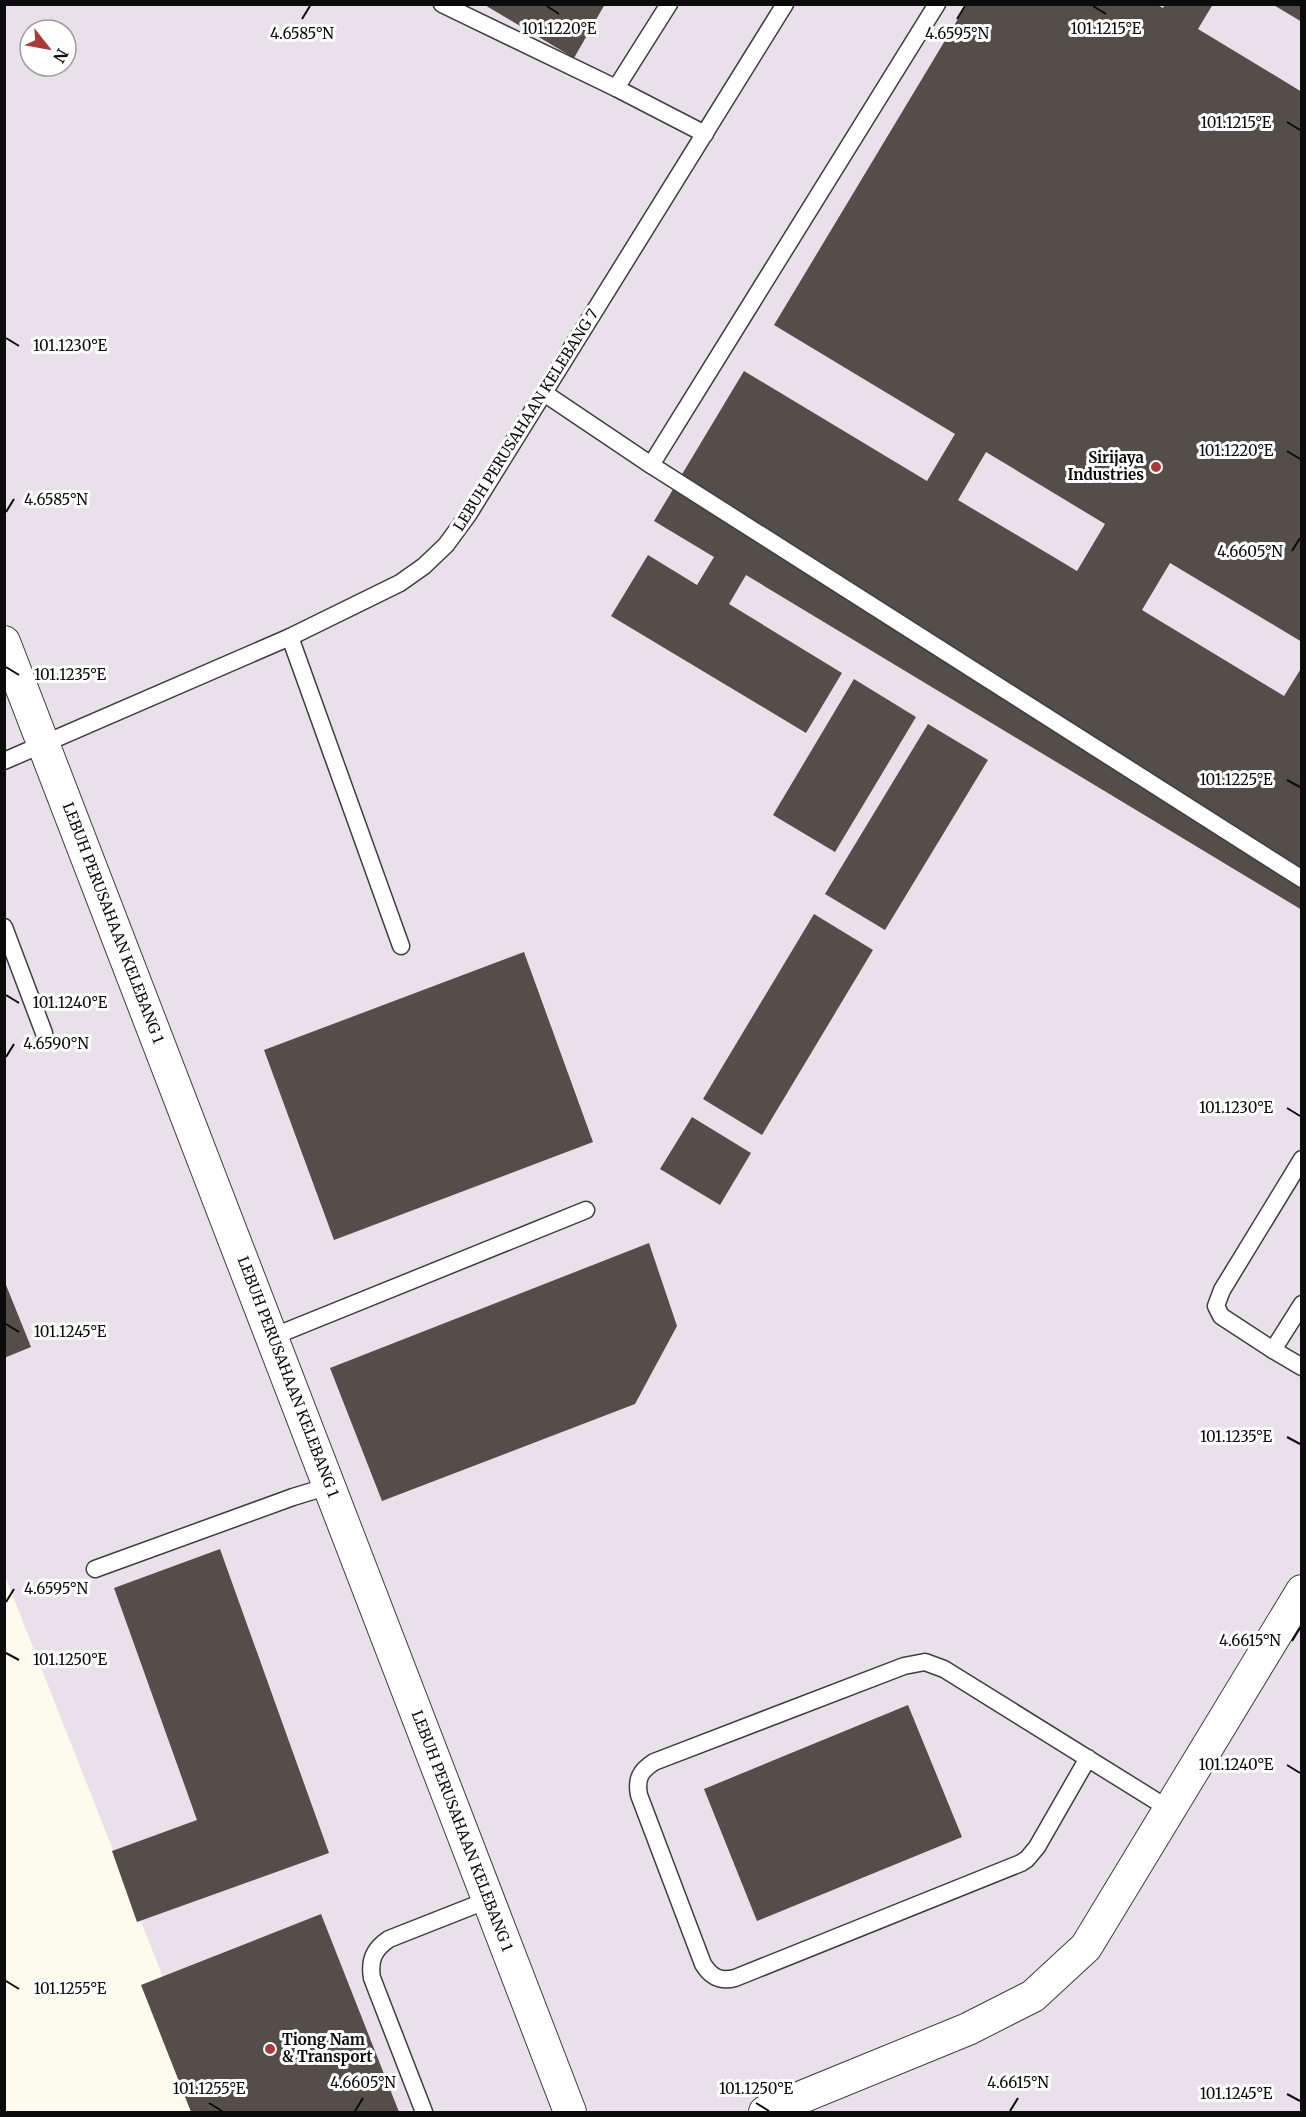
<svg xmlns="http://www.w3.org/2000/svg" width="1306" height="2117" font-family="Merriweather,serif">
  <style>
    .industrial { fill: #e9e1e9; fill-rule: evenodd }
    .building { fill: #534e49; fill-rule: evenodd }
    .lines { fill: none; stroke-linecap: round; stroke-linejoin: round }
    .lane-casing { stroke: #3e3e3e; stroke-width: 19 }
    .street-casing { stroke: #3e3e3e; stroke-width: 34 }
    .lane { stroke: #fff; stroke-width: 16 }
    .street { stroke: #fff; stroke-width: 32 }
    .ticks { fill: none; stroke: #0b0b0b; stroke-width: 2 }
    .poi-dot { fill: #a83b37; stroke: #fff; stroke-width: 2 }
    .labels { text-anchor: middle; stroke-width: 6; stroke-linejoin: round; paint-order: stroke }
    .street-label { font-size: 15px; fill: #0b0b0b; stroke: #fff }
    .poi-label { font-size: 15px; font-weight: bold; fill: #0b0b0b; stroke: #fff; text-anchor: end }
    .ticks-label { font-size: 15px; text-anchor: middle; fill: #0b0b0b; stroke: #fff; stroke-width: 6; stroke-linejoin: round; paint-order: stroke }
  </style>
  <rect width="100%" height="100%" fill="#fcfbed"/>
  <path class="industrial" d="M5,5h1296v2107h-1085l-211,-536zM30,30h36v36h-36z"/>
  <g class="building">
    <path d="M483,4h122l-31,54z"/>
    <path d="M967,4h189l7,4 2,-4h48l-15,25 104,63v550l-132,-79 -28,47 142,86 18,-29v243l-556,-335 -17,29 113,69 -36,60 -195,-117 37,-61 49,30 17,-28 -60,-36 90,-150 183,110 28,-47 -181,-109zM986,452l119,72 -28,47 -119,-71z"/>
    <path d="M1272,4h30v18z"/>
    <path d="M854,679l62,38 -81,135 -62,-37z"/>
    <path d="M928,724l60,36 -103,170 -60,-36z"/>
    <path d="M814,914l59,36 -111,185 -59,-36z"/>
    <path d="M524,952l69,190 -259,98 -70,-190z"/>
    <path d="M692,1117l59,36 -31,52 -60,-36z"/>
    <path d="M649,1243l28,83 -42,78 -253,97 -52,-133z"/>
    <path d="M4,1280l27,67 -27,11z"/>
    <path d="M220,1549l109,304 -192,69 -25,-71 85,-31 -83,-232z"/>
    <path d="M908,1705l54,132 -205,84 -53,-132z"/>
    <path d="M321,1914l78,198h-208l-50,-127z"/>
  </g>
  <g class="lines">
    <defs>
      <g id="lane">
        <path d="M442,4l174,84 89,46"/>
        <path d="M616,88l53,-84"/>
        <path d="M544,393l107,72 286,-461"/>
        <path d="M651,465l651,414"/>
        <path d="M290,637l111,309"/>
        <path d="M4,761l286,-124 110,-54 24,-17 22,-21 22,-30 317,-511"/>
        <path d="M4,927l40,106"/>
        <path d="M1302,1304l-29,46 29,17"/>
        <path d="M272,1337l314,-127"/>
        <path d="M1273,1350l-52,-34 -5,-10 6,-16 80,-131"/>
        <path d="M95,1569l198,-72 36,-11"/>
        <path d="M1088,1758l-51,89 -10,12 -6,4 -286,115c-15,4 -24,-1 -32,-14l-64,-169c-3,-16 1,-24 15,-33l250,-96 21,-4 19,7 225,140"/>
        <path d="M424,2112l-52,-134c-3,-18 2,-29 17,-39l99,-39"/>
      </g>
      <g id="street">
        <path d="M4,642l566,1470"/>
        <path d="M765,2112l203,-83 65,-33 53,-49 216,-356"/>
      </g>
    </defs>
    <use href="#lane" class="lane-casing"/>
    <use href="#street" class="street-casing"/>
    <use href="#lane" class="lane"/>
    <use href="#street" class="street"/>
  </g>
  <path class="ticks" d="M547,6l12,8M1093,6l13,8M302,19l8,-13M957,19l8,-13M1287,122l13,8M6,338l13,8M1287,451l13,8M6,512l8,-13M1292,551l8,-13M6,667l13,8M1287,780l13,7M6,995l13,8M6,1057l8,-13M1287,1108l13,8M6,1324l13,8M1287,1437l13,7M6,1602l8,-13M1292,1641l8,-13M6,1653l13,7M1287,1765l13,8M6,1981l13,8M1287,2094l13,7M209,2103l13,8M756,2103l13,8M355,2111l8,-13M1010,2111l8,-13"/>
  <g class="poi-dot">
    <circle cx="1156" cy="467" r="6"/>
    <circle cx="270" cy="2049" r="6"/>
  </g>
  <g class="labels">
    <g class="street-label">
      <text transform="translate(526 420) rotate(-58)" y="5">LEBUH PERUSAHAAN KELEBANG 7</text>
      <text transform="translate(113 923) rotate(69)" y="5">LEBUH PERUSAHAAN KELEBANG 1</text>
      <text transform="translate(288 1377) rotate(69)" y="5">LEBUH PERUSAHAAN KELEBANG 1</text>
      <text transform="translate(462 1831) rotate(69)" y="5">LEBUH PERUSAHAAN KELEBANG 1</text>
    </g>
    <g class="poi-label">
      <text x="1144" y="463">Sirijaya<tspan x="1144" dy="17">Industries</tspan></text>
      <text x="282" y="2045" text-anchor="start">Tiong Nam<tspan x="282" dy="17">&amp; Transport</tspan></text>
    </g>
  </g>
  <g class="ticks-label">
    <text x="559" y="34">101.1220°E</text>
    <text x="1106" y="34">101.1215°E</text>
    <text x="302" y="39">4.6585°N</text>
    <text x="957" y="39">4.6595°N</text>
    <text x="1236" y="128">101.1215°E</text>
    <text x="70" y="351">101.1230°E</text>
    <text x="1236" y="456">101.1220°E</text>
    <text x="56" y="505">4.6585°N</text>
    <text x="1250" y="557">4.6605°N</text>
    <text x="70" y="680">101.1235°E</text>
    <text x="1236" y="785">101.1225°E</text>
    <text x="70" y="1008">101.1240°E</text>
    <text x="56" y="1049">4.6590°N</text>
    <text x="1236" y="1113">101.1230°E</text>
    <text x="70" y="1337">101.1245°E</text>
    <text x="1236" y="1442">101.1235°E</text>
    <text x="56" y="1594">4.6595°N</text>
    <text x="1250" y="1646">4.6615°N</text>
    <text x="70" y="1665">101.1250°E</text>
    <text x="1236" y="1770">101.1240°E</text>
    <text x="70" y="1994">101.1255°E</text>
    <text x="363" y="2088">4.6605°N</text>
    <text x="1018" y="2088">4.6615°N</text>
    <text x="209" y="2094">101.1255°E</text>
    <text x="756" y="2094">101.1250°E</text>
    <text x="1236" y="2099">101.1245°E</text>
  </g>
  <rect width="1306" height="2117" fill="none" stroke="#0b0b0b" stroke-width="12"/>
  <g transform="translate(48 48) rotate(121)"><circle r="28" fill="#ffffff" stroke="#9d9d9d" stroke-width="1.5"/>
  <path d="M0-4.5L10 22L0 15L-10 22Z" fill="#a83b37"/>
  <text y="-9" font-size="16" font-weight="bold" text-anchor="middle" fill="#0b0b0b">N</text>
  </g>
</svg>
